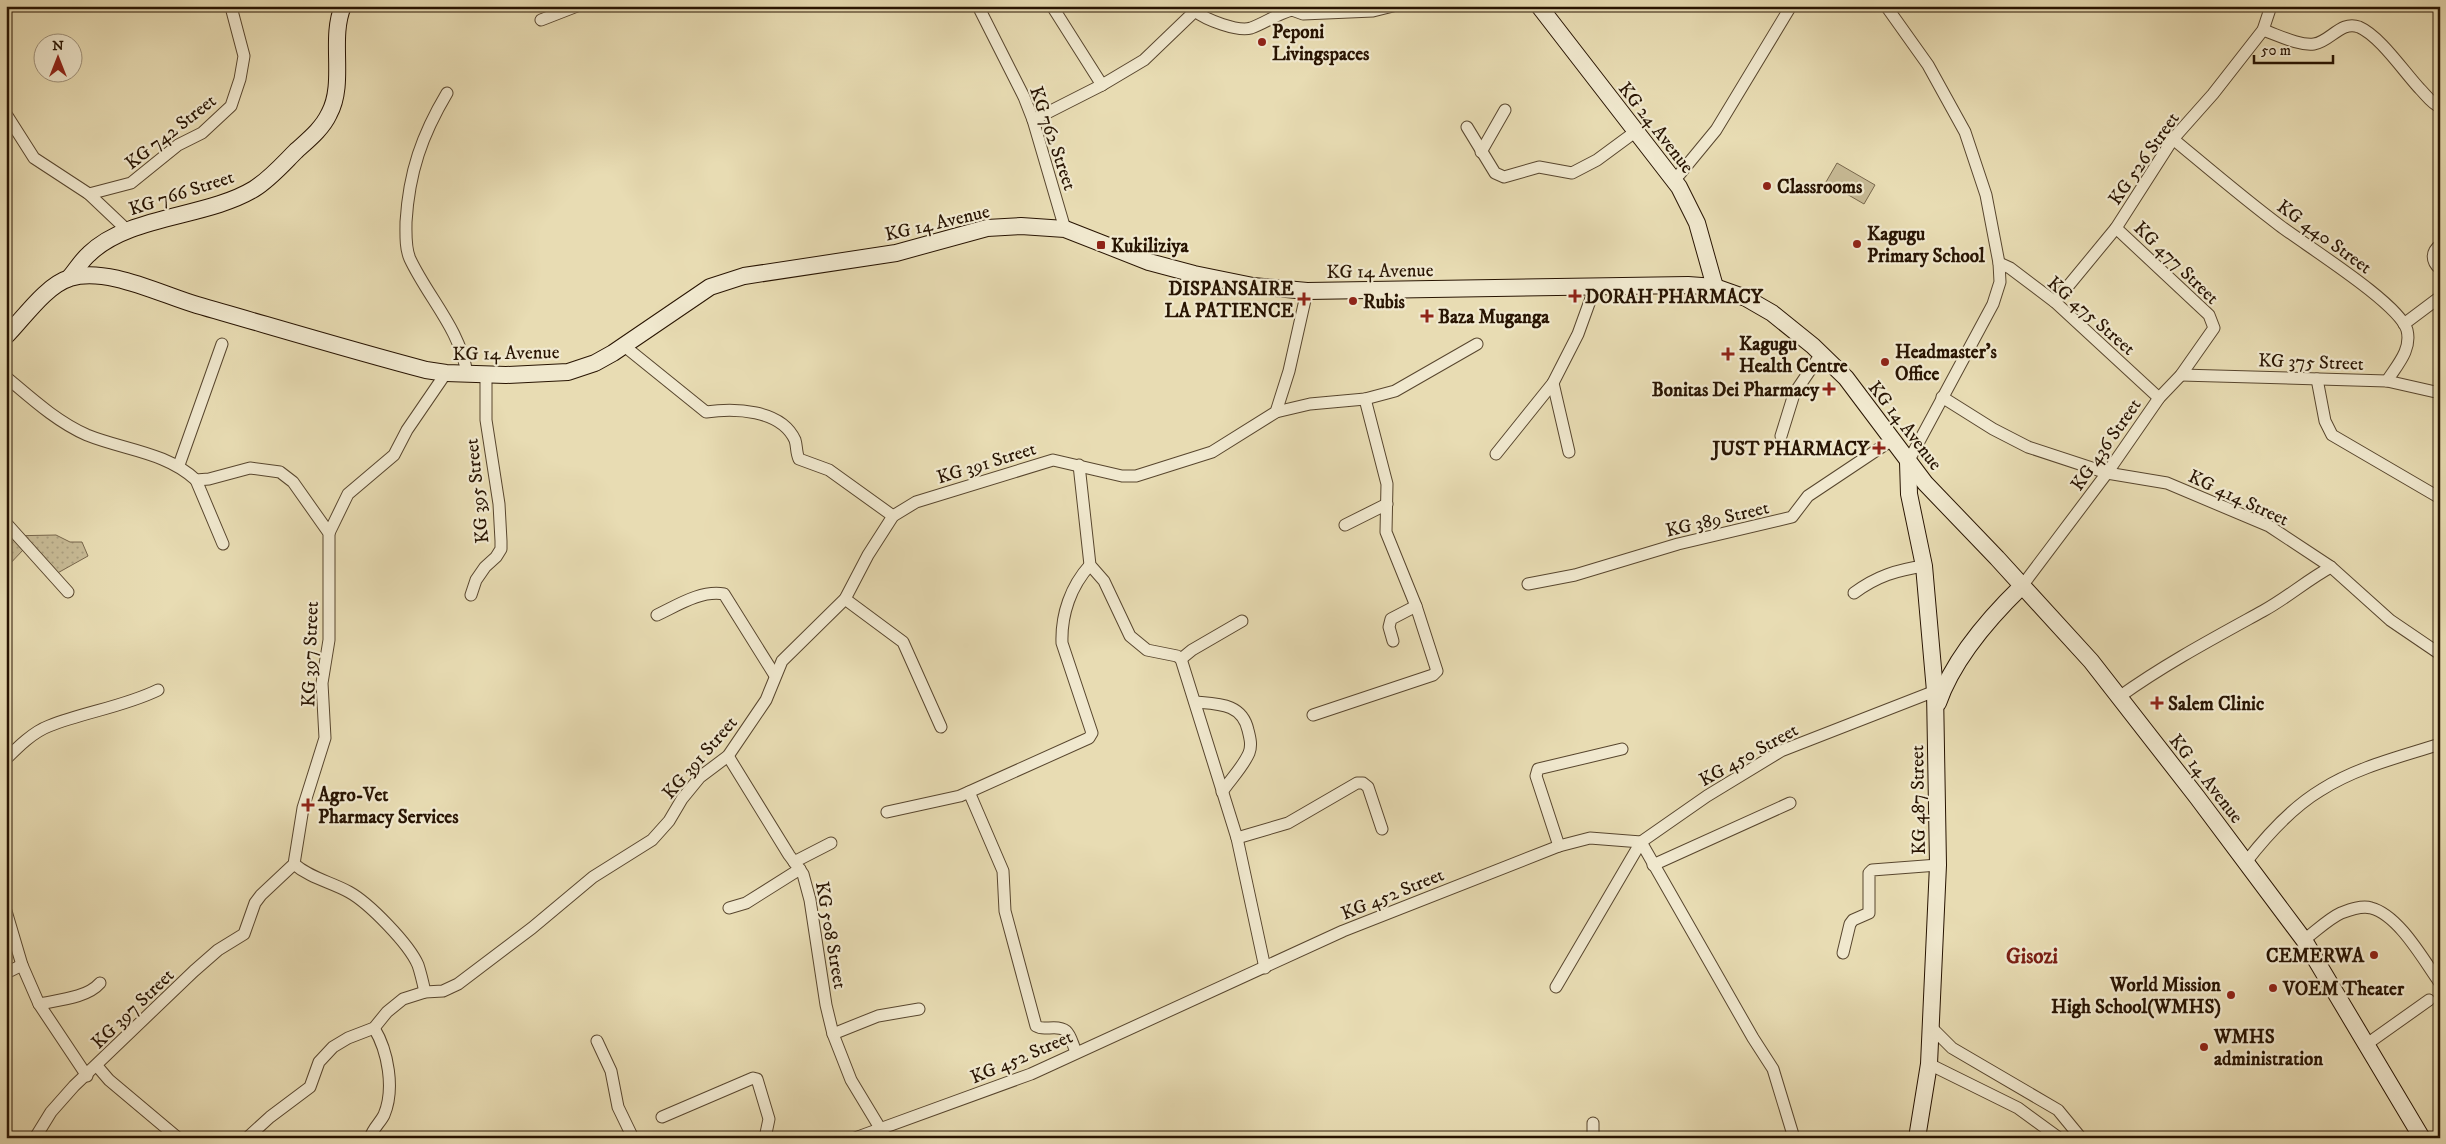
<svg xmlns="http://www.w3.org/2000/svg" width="2446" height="1144" font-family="'IM FELL DW Pica',serif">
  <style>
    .grass { fill: url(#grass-dots); stroke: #78674c }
    .garden { fill: #c7ba95; stroke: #78674c }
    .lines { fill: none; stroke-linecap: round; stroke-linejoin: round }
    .street-casing { stroke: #58462e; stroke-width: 13 }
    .secondary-casing { stroke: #281402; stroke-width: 18 }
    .street { stroke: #f0e8ce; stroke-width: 11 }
    .secondary { stroke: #f0e8ce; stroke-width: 16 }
    .poi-dot { fill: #8f2418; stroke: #f0e8ce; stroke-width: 2 }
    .labels { text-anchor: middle; stroke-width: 4.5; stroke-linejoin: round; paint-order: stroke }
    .poi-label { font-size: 19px; font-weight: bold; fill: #281402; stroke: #f0e8ce; text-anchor: start }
    .street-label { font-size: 19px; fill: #281402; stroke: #f0e8ce }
    .quarter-label { font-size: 21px; font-weight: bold; fill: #7a1f14; stroke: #f0e8ce }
  </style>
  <defs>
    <pattern id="grass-dots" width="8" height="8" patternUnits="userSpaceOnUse" patternTransform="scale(1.25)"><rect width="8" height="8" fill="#c7ba95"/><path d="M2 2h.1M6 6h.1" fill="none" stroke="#ab9f7f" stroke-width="1.8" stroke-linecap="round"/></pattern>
  </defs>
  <rect width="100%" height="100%" fill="#e8dcb3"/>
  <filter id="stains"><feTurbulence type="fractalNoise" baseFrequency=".004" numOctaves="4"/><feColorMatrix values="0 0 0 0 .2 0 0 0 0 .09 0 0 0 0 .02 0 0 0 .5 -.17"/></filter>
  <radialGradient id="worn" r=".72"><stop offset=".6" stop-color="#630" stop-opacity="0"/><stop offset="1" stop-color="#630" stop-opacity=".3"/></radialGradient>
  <path class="grass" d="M56,535l14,7h12l6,14 -34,19 -31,-25 -17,18v-32z"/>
  <path class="garden" d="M1837,163l38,22 -11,19 -38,-22z"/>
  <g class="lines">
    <defs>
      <g id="street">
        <path d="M978,6l46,91 9,23 32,109"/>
        <path d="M1052,6l50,79"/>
        <path d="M1886,6l42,59 37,67 21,63 13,68 1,19 -7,22 -85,158"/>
        <path d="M541,20l36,-14"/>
        <path d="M2263,30c15,5 36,16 51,14 16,-2 27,-24 45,-17 21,9 45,45 61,62 6,6 12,15 20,18"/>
        <path d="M447,93c-25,42 -38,79 -41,129 0,11 -1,26 4,37 19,40 50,70 57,115"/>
        <path d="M6,114l28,44 55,36 38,36"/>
        <path d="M1033,120l69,-35 42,-25 51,-49c11,9 43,21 56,17 14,-5 26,-14 41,-18l11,4 70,-3 20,-5"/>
        <path d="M1467,127l28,46 9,4 35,-10 33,6 25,-13 38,-28"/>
        <path d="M2173,139c35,29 70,59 106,86 26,20 120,78 128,105 5,20 -10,35 -20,51"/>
        <path d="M1481,152l24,-42"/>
        <path d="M1674,181l42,-51 75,-124"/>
        <path d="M89,194l42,-11 47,-38 24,-12 29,-27 9,-27 4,-23 -13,-49"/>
        <path d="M2440,245c-9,7 -9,16 0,24"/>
        <path d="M1999,263l11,5 45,34 104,96"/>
        <path d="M2055,302l61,-74 57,-89 40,-45 50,-64 8,-24"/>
        <path d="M2404,324l36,-27"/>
        <path d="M623,345l83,67c28,-4 75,-3 89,28 2,6 1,13 4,19l30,11 64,46"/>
        <path d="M2181,375l206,6 53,12"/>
        <path d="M6,377c25,21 51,45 81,58 37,15 79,17 109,45l13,-1 41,-11 30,4 13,10 36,51v107l-7,43 3,55 -22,70 -9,56 -33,31 -6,8 -11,31 -26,16 -24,21 -120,115 -23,26 -16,26"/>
        <path d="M2317,379l8,42 7,14 108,63"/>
        <path d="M1553,383l16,69"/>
        <path d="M1942,397l51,32 35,18 79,26 60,10 102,43 62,41 59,53 50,34"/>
        <path d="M1276,412l34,-8 55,-5 30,-8 82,-47"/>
        <path d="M1781,436l13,-42 27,-40"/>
        <path d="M1496,454l57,-71 25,-49 17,-47"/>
        <path d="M179,465l43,-121"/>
        <path d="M1079,465l11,100 14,16 26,55 17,14 30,6 4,3 56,179 28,130"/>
        <path d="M196,480l27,64"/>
        <path d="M6,523l62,69"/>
        <path d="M1345,525l42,-21"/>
        <path d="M329,533l19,-39 46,-39 13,-25 39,-57"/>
        <path d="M1528,584l47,-9 103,-31 114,-27 16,-21 84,-56"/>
        <path d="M2022,586l85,-113 52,-75 22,-23 33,-47 -5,-13 -93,-87"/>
        <path d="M1854,593c23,-17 43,-23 70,-27"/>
        <path d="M471,595l5,-15 9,-13 11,-10 5,-8v-8l-2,-37 -13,-84v-46"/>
        <path d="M845,599l58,43 38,85"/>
        <path d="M657,615c21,-10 44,-25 67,-21l50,80"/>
        <path d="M1393,641l-4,-14 2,-8 25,-13"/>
        <path d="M1181,659l11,-9 50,-29"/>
        <path d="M2119,697c46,-33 95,-59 144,-86 24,-13 44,-31 68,-44"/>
        <path d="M1195,702c23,2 47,1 53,28 2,8 4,15 1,23 -6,14 -19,27 -27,39"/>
        <path d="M1313,715l120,-40 4,-4 -21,-65 -30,-74 1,-48 -22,-85"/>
        <path d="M728,756l61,99 14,19 7,26 16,105 7,29 18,46 35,58"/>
        <path d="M6,759c12,-12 27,-27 43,-33 35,-14 74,-19 109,-36"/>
        <path d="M969,792l34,79 2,40 31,115c5,3 7,2 13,2 21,-2 20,7 27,24"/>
        <path d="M887,812l73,-16 129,-58 3,-5 -30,-90c-1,-29 9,-57 28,-78"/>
        <path d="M1237,838l51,-15 69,-40h6l5,4 14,42"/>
        <path d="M1559,846l-23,-70 2,-7 84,-20"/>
        <path d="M794,862l37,-19"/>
        <path d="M2246,862c21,-27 45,-54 75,-72 36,-23 79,-33 119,-46"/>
        <path d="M294,864c16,14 37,18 55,28 20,11 60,52 69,73 3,9 5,18 7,27"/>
        <path d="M1653,865l137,-62"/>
        <path d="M729,908l17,-5 54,-34"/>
        <path d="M6,911l16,54 17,39 48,72"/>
        <path d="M2304,940c11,-8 24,-21 37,-27 8,-3 21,-8 30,-5 28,7 53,53 69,75"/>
        <path d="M1843,953l7,-29 3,-4 16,-7v-40l3,-3 66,-5"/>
        <path d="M6,973l16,-8"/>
        <path d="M1556,987l85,-145 66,-46 74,-45 154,-60"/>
        <path d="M39,1004c19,-4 48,-6 61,-21"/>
        <path d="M1932,1028l20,20 106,62 23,28"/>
        <path d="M833,1034l45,-18 41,-7"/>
        <path d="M597,1041l14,30 7,36 15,31"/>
        <path d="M2367,1044l62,-44"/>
        <path d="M1929,1064l89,44 41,30"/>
        <path d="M97,1066l12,14 69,58"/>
        <path d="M662,1117l91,-39 4,1 12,40 -4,19"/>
        <path d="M1593,1123v15"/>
        <path d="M247,1138l23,-21 40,-30 9,-25 14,-15 15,-9 26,-10 13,-16 16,-13 22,-7 18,-1 15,-7 74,-56 61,-51 59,-37 17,-19 13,-22 18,-22 28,-21 38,-56 16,-39 63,-62 23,-44 25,-39 23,-14 137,-42 69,16h14l76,-24 64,-40 13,-41 18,-80"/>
        <path d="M370,1138c3,-10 10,-15 14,-23 11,-26 4,-64 -10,-87"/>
        <path d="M855,1138l176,-64 312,-143 216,-85 31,-8 51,4 112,196 20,31 21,69"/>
      </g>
      <g id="secondary">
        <path d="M1539,6l140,181 18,36 18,64"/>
        <path d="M70,277c6,-7 12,-17 19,-23 40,-39 117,-36 165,-65 16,-10 29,-25 42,-38 12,-11 26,-22 33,-37 17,-31 0,-75 14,-108"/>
        <path d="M6,336c17,-17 40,-51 64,-58 36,-12 92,17 127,27 77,22 153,45 229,65l20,3 60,2 62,-3 27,-9 18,-10 97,-66 34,-11 152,-23 91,-25 34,-2 44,3 84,33 45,12 59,12 54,5 381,-6 27,2 31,11 26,15 41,33 33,32 79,105 72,75 94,103 106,136 107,143 118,198"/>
        <path d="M1908,462l1,32 15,72 11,125 3,174 -9,199 -12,74"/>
        <path d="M1938,703c15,-43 51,-85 84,-117"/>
      </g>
    </defs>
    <use href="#street" class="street-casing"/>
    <use href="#secondary" class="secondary-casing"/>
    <use href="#street" class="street"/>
    <use href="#secondary" class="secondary"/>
  </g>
  <g class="poi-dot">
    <circle cx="1262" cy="42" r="5"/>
    <circle cx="1767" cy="186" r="5"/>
    <circle cx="1857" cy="244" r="5"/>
    <rect x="1096" y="240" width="10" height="10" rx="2.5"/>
    <path d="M1572.5 288.5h5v5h5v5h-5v5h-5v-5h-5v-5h5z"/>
    <path d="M1301.5 291.5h5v5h5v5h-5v5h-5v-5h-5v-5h5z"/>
    <circle cx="1353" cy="301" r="5"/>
    <path d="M1424.5 308.5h5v5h5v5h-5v5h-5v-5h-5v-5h5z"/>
    <path d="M1725.5 346.5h5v5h5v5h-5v5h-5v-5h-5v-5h5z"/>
    <circle cx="1885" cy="362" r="5"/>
    <path d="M1826.5 381.5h5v5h5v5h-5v5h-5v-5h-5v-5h5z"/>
    <path d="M1876.5 440.5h5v5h5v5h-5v5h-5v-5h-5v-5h5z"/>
    <path d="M2154.5 695.5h5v5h5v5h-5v5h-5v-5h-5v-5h5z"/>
    <path d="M305.5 797.5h5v5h5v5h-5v5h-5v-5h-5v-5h5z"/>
    <circle cx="2374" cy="955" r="5"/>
    <circle cx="2273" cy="988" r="5"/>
    <circle cx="2231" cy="995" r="5"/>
    <circle cx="2204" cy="1047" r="5"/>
  </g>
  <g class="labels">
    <g class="poi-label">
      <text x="1272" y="38">Peponi<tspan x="1272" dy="22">Livingspaces</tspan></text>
      <text x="1777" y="193">Classrooms</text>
      <text x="1867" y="240">Kagugu<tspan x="1867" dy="22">Primary School</tspan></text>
      <text x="1111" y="252">Kukiliziya</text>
      <text x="1294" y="295" text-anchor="end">DISPANSAIRE<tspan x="1294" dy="22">LA PATIENCE</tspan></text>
      <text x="1585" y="303">DORAH PHARMACY</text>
      <text x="1363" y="308">Rubis</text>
      <text x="1438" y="323">Baza Muganga</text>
      <text x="1739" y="350">Kagugu<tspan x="1739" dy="22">Health Centre</tspan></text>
      <text x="1895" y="358">Headmaster's<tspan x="1895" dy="22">Office</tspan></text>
      <text x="1819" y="396" text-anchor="end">Bonitas Dei Pharmacy</text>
      <text x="1869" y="455" text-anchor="end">JUST PHARMACY</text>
      <text x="2168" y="710">Salem Clinic</text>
      <text x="318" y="801">Agro-Vet<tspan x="318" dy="22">Pharmacy Services</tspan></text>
      <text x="2364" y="962" text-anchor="end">CEMERWA</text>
      <text x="2221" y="991" text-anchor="end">World Mission<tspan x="2221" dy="22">High School(WMHS)</tspan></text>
      <text x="2283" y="995">VOEM Theater</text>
      <text x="2214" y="1043">WMHS<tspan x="2214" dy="22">administration</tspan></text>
    </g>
    <g class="street-label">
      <text transform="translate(1657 127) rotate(52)" y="7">KG 24 Avenue</text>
      <text transform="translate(170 131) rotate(-38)" y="7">KG 742 Street</text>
      <text transform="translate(1054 138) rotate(71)" y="7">KG 762 Street</text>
      <text transform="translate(2143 158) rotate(-55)" y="7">KG 526 Street</text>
      <text transform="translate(181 192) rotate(-18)" y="7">KG 766 Street</text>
      <text transform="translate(937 222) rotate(-13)" y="7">KG 14 Avenue</text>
      <text transform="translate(2325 236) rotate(36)" y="7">KG 440 Street</text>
      <text transform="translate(2177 262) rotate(44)" y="7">KG 477 Street</text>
      <text transform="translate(1380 270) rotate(-1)" y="7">KG 14 Avenue</text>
      <text transform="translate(2092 315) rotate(41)" y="7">KG 475 Street</text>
      <text transform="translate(506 352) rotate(-1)" y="7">KG 14 Avenue</text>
      <text transform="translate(2311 361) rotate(2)" y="7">KG 375 Street</text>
      <text transform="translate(1906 425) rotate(52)" y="7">KG 14 Avenue</text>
      <text transform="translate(2105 444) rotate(-55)" y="7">KG 436 Street</text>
      <text transform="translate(986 462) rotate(-17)" y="7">KG 391 Street</text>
      <text transform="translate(476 491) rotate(-96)" y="7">KG 395 Street</text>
      <text transform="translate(2239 497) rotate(25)" y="7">KG 414 Street</text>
      <text transform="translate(1717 518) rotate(-13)" y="7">KG 389 Street</text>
      <text transform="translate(309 654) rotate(-88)" y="7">KG 397 Street</text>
      <text transform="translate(1748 754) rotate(-29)" y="7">KG 450 Street</text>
      <text transform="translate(699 757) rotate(-49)" y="7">KG 391 Street</text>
      <text transform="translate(2207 778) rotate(52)" y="7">KG 14 Avenue</text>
      <text transform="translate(1917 800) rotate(-91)" y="7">KG 487 Street</text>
      <text transform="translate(1392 893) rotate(-22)" y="7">KG 452 Street</text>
      <text transform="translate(832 935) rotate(80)" y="7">KG 508 Street</text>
      <text transform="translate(132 1008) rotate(-44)" y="7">KG 397 Street</text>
      <text transform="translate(1021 1056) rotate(-23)" y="7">KG 452 Street</text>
    </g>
    <g class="quarter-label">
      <text x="2032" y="963">Gisozi</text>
    </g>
  </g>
  <rect width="2446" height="1144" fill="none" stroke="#e8dcb3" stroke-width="25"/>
  <rect x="8" y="8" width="2431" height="1129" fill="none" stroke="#281402" stroke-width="2.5"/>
  <rect x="12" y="12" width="2421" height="1119" fill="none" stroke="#281402"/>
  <g transform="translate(58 58)"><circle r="24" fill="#f0e8ce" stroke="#a0937c"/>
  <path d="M0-4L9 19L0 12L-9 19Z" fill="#8f2418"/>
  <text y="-8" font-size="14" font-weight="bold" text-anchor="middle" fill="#281402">N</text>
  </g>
  <path d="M2254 55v8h79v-8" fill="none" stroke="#281402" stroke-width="2.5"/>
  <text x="2261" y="55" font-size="15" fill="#281402" stroke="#f0e8ce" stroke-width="4" paint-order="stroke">50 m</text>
  <rect width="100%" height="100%" filter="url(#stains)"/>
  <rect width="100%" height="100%" fill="url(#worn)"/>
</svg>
